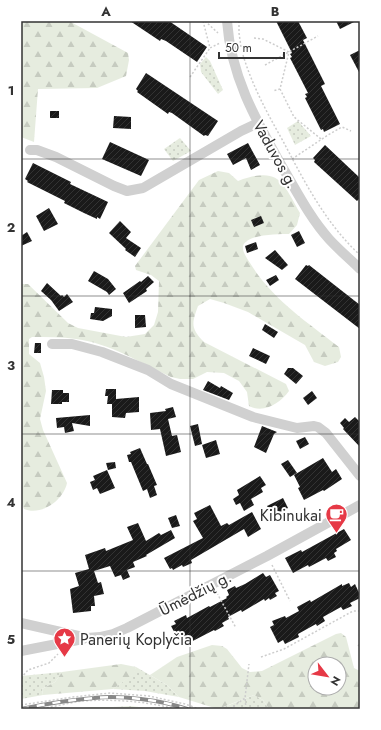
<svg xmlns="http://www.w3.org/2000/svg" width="381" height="730" font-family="Jost,sans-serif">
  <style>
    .grass { fill: url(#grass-dots) }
    .forest { fill: url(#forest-firs); fill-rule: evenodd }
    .building { fill: url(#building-hatch) }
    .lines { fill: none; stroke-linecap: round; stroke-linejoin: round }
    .path { stroke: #cdcdcd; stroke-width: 1.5; stroke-dasharray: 2 2; stroke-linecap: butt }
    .minor { stroke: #d0d0d0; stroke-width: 10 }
    .rail-casing { stroke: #888; stroke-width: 4 }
    .rail { stroke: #fff; stroke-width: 2.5; stroke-dasharray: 8; stroke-linecap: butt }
    .grid { fill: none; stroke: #333; stroke-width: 1; stroke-opacity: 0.55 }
    .labels { text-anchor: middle; stroke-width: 4; stroke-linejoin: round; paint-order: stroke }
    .street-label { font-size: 16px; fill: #333; stroke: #fff }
    .poi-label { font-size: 16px; fill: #333; stroke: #fff; text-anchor: end }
    .neatline { fill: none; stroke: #333; stroke-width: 1.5 }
    .grid-label { font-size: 13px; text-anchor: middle; font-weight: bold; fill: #333 }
  </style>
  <defs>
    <pattern id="grass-dots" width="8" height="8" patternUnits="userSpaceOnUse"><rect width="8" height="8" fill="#e6ecdf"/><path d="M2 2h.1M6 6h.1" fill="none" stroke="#c6cbc0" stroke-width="1.8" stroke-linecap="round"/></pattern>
    <pattern id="forest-firs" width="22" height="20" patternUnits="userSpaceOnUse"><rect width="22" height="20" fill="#e6ecdf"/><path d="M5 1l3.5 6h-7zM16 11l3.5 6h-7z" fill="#c6cbc0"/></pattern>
    <pattern id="building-hatch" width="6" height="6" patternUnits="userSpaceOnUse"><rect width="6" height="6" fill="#1a1a1a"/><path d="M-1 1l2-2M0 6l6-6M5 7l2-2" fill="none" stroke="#333"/></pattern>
  </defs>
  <rect width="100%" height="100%" fill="#fff"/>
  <g class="grass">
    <path d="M206,57l4,4 13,29 -5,4 -17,-22 -1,-8z"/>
    <path d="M298,121l13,15 -16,9 -8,-17z"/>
    <path d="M180,138l11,13 -18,10 -9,-12z"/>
    <path d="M136,667l31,18 12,12 -34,-6 -32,-2 20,-15z"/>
    <path d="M62,672l-7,10 -13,7 1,6 -22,4v-23z"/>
    <path d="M254,695l9,5 6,9h-50z"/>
    <path d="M131,706l22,3h-37l-3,-2z"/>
  </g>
  <g class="forest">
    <path d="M25,21h44l59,32 1,7 -3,16 -29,12 -59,1 -4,53 -13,-5v-113l4,-2z"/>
    <path d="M218,171l11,2 9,8c41,-15 44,0 62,32l-3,12 -8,9c-10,0 -42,0 -46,12 -1,6 4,12 7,17 22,36 57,59 89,84l2,10 -3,5 -13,4 -11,-4 -9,-17 -57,-33 -24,-9 -14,-4 -12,7c-6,17 -8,22 6,36l82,42 3,7c-9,12 -25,23 -40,15l-2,-14 -8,-11 -15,-8 -17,-1 -14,7h-13l-9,-2c-30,-14 -62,-34 -95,-38 -14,-2 -29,-2 -44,-2l-3,2v15l11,9 4,14 2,14 -6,28 3,11 24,53c-4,18 -26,33 -43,26l-3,-7v-218h7l40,39 10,5 48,9 19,-3 9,-9 4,-13 1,-31 -8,-6 -15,-5 -1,-4 64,-86z"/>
    <path d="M341,633l5,4 8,31 6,3v38h-91l-6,-9 -9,-5 -36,14 -39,-12 -12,-12 -17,-10 27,-18 35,-12 10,1 5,3 15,19 8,4 12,-1 74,-37zM315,664h24v24h-24z"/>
    <path d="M121,664l15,3 -2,7 -21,15 -70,6 -1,-6 13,-7 7,-10z"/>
    <path d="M91,707h22l3,2h-40z"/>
  </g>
  <g class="building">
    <path d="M130,21h39l38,26 -10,15 -31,-21 -5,-2 -1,2z"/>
    <path d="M276,21h22l9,17 -4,2 22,44 -4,2 19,38 -16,8 -1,-3 -2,1 -16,-32 2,-1 -2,-3 3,-1 -18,-35 2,-1 -2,-3 2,-1z"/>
    <path d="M336,21h20l-16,8z"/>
    <path d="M360,50v24l-10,-19z"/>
    <path d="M146,73l72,48 -10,15 -3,-1 -1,1 -32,-23 -3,-1 -1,2 -31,-22 1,-1 -2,-2z"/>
    <rect x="50" y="111" width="9" height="7"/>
    <path d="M114,116l17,1v12l-18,-1z"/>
    <path d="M110,142l39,18 -8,16 -39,-17z"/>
    <path d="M248,143l12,22 -9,5 -5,-12 -13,7 -6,-11z"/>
    <path d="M325,145l35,33v20l-3,3 -43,-39 1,-2 -2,-2z"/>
    <path d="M33,163l38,19 -1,2 38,18 -8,17 -3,-2v2l-13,-6 -20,-10 1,-2 -38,-19 1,-1 -3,-2z"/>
    <path d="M49,208l9,16 -14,7 -8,-15z"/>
    <path d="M261,216l3,7 -10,4 -3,-7z"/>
    <path d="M120,221l11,11 -5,6 15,10 -6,9 -10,-7 1,-1 -17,-16z"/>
    <path d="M299,231l6,12 -8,4 -6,-12z"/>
    <path d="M27,232l5,9 -11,5v-10z"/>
    <path d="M256,242l2,7 -11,4 -2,-7z"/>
    <path d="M275,250l13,15 -6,5 -17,-12z"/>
    <path d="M306,265l2,1 1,-1 51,40v24l-65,-50z"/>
    <path d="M94,271l14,8 8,10 -7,6 -2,-3 -19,-11z"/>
    <path d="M276,275l3,5 -9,6 -4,-6z"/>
    <path d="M148,276l6,6 -8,7 1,2 -18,12 -6,-10 17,-12 1,1z"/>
    <path d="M47,283l14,13 1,-1 2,2 3,-3 6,8 -14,9 -8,-11 -10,-9z"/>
    <path d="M95,307l17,2v7l-9,5 -13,-2 1,-6h3z"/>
    <path d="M135,315h10l1,12 -11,1z"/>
    <path d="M265,324l13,8 -4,6 -12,-8z"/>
    <path d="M35,343h6v10h-7z"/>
    <path d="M253,348l17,8 -4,8 -17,-8z"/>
    <path d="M288,368h5l10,8 -7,8 -12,-10z"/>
    <path d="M208,381l12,7 1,-2 12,7 -4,7 -26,-10z"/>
    <path d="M106,389h10v10l23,-2v15l-13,1 -1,5 -13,-1v-13h-5l1,-8h-3z"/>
    <path d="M52,390h11v3h6v9h-7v2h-11z"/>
    <path d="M312,391l5,7 -9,7 -5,-7z"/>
    <path d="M173,407l3,10 -8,2 4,17 5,-1 4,17 -15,4 -6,-27 -9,1 -1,-17 16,-2 -1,-2z"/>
    <path d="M90,415v11l-18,-3 2,8 -9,2 -1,-6 -7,1 -1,-10z"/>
    <path d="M355,417l5,5v25l-17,-18 1,-1 -4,-5 5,-5 4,4z"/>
    <path d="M198,424l4,20 -7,2 -5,-20z"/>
    <path d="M262,426l15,6 -3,2 -8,19 -12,-6z"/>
    <path d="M305,437l4,7 -9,5 -4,-8z"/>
    <path d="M216,440l4,14 -14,4 -4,-13z"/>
    <path d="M140,448l7,16h1l9,21 -3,1 3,9 -7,3 -3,-9 -4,2 -12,-29h-2l-2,-7 4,-1 -1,-2z"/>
    <path d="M323,458l9,14 4,-3 6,10 -18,12 -1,-1 -19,10 -6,-12 2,-1 -6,-12z"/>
    <path d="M288,460l9,13 -7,4 -9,-13z"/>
    <path d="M115,462l1,6 -8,2 -2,-7z"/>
    <path d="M107,470l8,18 -15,6 -3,-6 -4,2 -3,-8 5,-2 -2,-4z"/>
    <path d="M260,476l6,9 -5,3 2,4 -12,7 3,6 -10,6 -4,-8 -4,2 -3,-6 6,-4 -2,-5z"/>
    <path d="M283,498l5,10 -16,8 -5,-10z"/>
    <path d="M210,505l11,21 6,-3 2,2 23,-13 9,17 -13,8 -4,-8 -53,31 1,3 -9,4 -1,-2 -9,5 -1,-2 -2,1 -6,-11 39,-20 -10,-17 4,-2 -3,-6z"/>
    <path d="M176,515l4,11 -8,2 -4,-10z"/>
    <path d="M138,523l8,18 13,-8 2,2 10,-5 4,8 -29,17 1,1 -14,6 2,5 -8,3 3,7 -7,3 -2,-5 -6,2 -5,-11 -16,5 4,12 3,-1 3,12 -10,2 1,10h-4v5l-18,2 -3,-24 9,-3 -4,-13 14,-4 -4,-14 20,-7 1,3 27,-11 -6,-13z"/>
    <path d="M344,529l7,11 -15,9 1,2 -3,2 2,4 -8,4 -2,-3 -17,9 -1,-2 -15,8 -8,-15 16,-8 1,2z"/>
    <path d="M263,573l3,4 4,-2 9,16 -4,2 2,3 -7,4 -1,-2 -4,3 -1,-2 -22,13 -1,-2 -13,7 1,2 -7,4 2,3 -9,5 -1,-1 -27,14 -2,-4 -5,3 -9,-17 5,-2 -2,-3 12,-6 1,3 22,-12 1,1 17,-9 -1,-1 3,-2 -2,-5 8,-4 1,2 9,-4z"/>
    <path d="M349,583l2,4 4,-3 5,11v3l-10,5 2,3 -9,4 -2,-3 -18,10 2,4 -8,5 -1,-2 -18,10 1,3 -14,7 -2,-4 -5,3 -8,-16 4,-2 -2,-4 13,-5 1,2 13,-7 -2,-4 13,-7 1,2 31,-18v2z"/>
  </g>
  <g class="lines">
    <g class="path">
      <path d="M203,21l7,27 10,-5"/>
      <path d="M205,21l13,12"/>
      <path d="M239,21v12l2,14"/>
      <path d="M254,38l9,1 26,13 -9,37 -7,2"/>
      <path d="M243,55c9,30 24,58 40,86 21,40 43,83 77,114"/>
      <path d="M265,65l53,-29"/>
      <path d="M190,77l20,-29"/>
      <path d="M280,89l14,28 27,22"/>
      <path d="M292,159l36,-24 14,-8 9,4"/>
      <path d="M272,565l18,36"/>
      <path d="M217,593l19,35"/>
      <path d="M358,646l2,-2"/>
      <path d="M261,657l23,-8 69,-38h7"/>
      <path d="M21,678l7,-8 21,-7 9,-9"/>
      <path d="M21,705l52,-8 37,-4 39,3 36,8 14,5"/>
      <path d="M39,709c14,-2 29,-6 43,-8 30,-2 64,0 93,8"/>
      <path d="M230,709l15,-11"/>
      <path d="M246,709l-1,-11 4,-34"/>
    </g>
    <g class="minor">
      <path d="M227,21c4,57 30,101 57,149 14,24 27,49 45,69 10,11 21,20 31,30"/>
      <path d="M30,150h7l19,7 58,29 13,5 16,-3 98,-57 17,-8"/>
      <path d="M52,344h20l30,8 46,18 23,14 82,33 44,11 17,-2 4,1 8,6 34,43"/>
      <path d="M21,623l66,15 13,-1 13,-3 14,-6 140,-72 93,-51"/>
      <path d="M21,651l62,-12"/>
    </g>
    <defs>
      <path id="rail" d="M21,709c24,-5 48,-9 73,-11 27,-3 67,2 93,11"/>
    </defs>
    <use href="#rail" class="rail-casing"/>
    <use href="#rail" class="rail"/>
  </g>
  <path class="grid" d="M190,21v688M21,159h339M21,296h339M21,434h339M21,571h339"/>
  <defs>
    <symbol id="cafe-pin" viewBox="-11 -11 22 30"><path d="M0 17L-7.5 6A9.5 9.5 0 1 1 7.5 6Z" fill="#e63946" stroke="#fff"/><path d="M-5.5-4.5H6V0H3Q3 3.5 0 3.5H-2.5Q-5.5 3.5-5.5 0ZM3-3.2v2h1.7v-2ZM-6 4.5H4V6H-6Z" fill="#fff"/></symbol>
    <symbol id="sight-pin" viewBox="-11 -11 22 30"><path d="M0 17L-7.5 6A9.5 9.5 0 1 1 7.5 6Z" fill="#e63946" stroke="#fff"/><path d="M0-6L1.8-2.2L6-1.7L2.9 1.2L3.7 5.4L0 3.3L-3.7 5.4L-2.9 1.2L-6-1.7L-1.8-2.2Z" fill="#fff"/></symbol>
  </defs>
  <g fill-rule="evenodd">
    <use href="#cafe-pin" x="324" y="502" width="25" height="34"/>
    <use href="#sight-pin" x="52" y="626" width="25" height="34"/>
  </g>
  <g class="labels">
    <g class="street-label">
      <text transform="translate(276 154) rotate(61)" y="6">Vaduvos g.</text>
      <text transform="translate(195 593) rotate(-27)" y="6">Ūmėdžių g.</text>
    </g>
    <g class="poi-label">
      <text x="322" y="521">Kibinukai</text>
      <text x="80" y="645" text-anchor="start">Panerių Koplyčia</text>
    </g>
  </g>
  <rect width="381" height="730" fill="none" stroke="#ffffff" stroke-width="44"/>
  <g transform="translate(327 676) rotate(121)"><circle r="19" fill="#ffffff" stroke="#adadad"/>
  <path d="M0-3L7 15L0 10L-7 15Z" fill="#e63946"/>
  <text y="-6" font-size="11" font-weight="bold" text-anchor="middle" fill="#333333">N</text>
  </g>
  <path d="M219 52v6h65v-6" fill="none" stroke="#333333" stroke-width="2"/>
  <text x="225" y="52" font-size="12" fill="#333333" stroke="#ffffff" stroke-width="3" paint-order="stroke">50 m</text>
  <rect x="22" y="22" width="337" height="686" class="neatline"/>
  <g class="grid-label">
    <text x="106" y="16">A</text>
    <text x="275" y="16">B</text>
    <text x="11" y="95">1</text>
    <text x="11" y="232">2</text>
    <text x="11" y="370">3</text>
    <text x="11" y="507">4</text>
    <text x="11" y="644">5</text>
  </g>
</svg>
